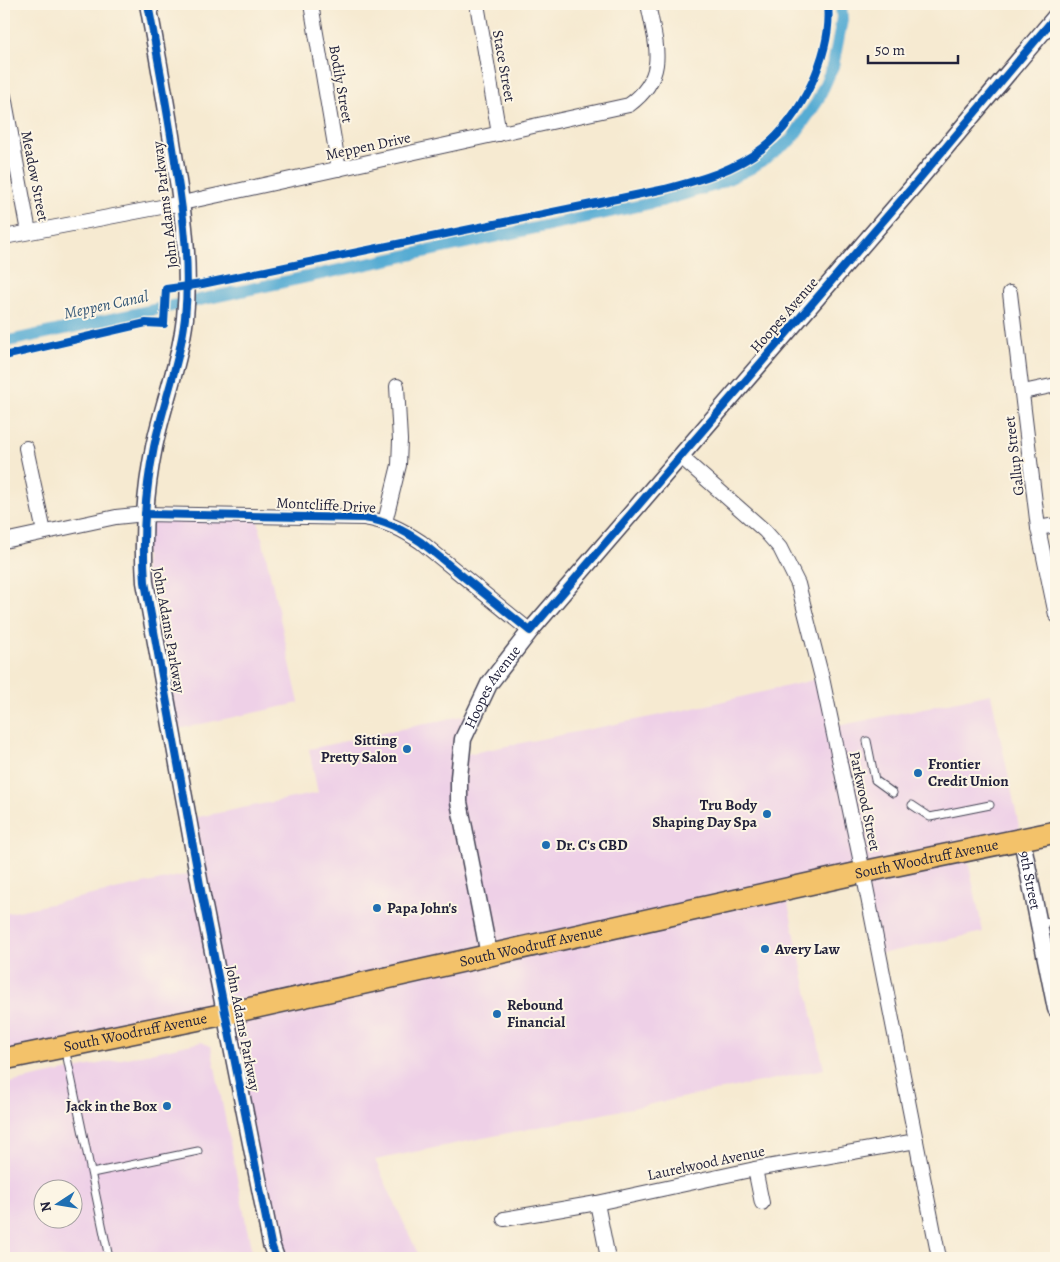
<svg xmlns="http://www.w3.org/2000/svg" width="1060" height="1262" font-family="Alegreya,serif">
  <style>
    .built { fill: #eed0e7; fill-rule: evenodd }
    .lines { fill: none; stroke-linecap: round; stroke-linejoin: round }
    .canal { stroke: #57acd3; stroke-width: 12 }
    .service-casing { stroke: #424052; stroke-width: 9 }
    .minor-casing { stroke: #424052; stroke-width: 16 }
    .tertiary-casing { stroke: #424052; stroke-width: 19 }
    .primary-casing { stroke: #424052; stroke-width: 24 }
    .service { stroke: #fff; stroke-width: 7 }
    .minor { stroke: #fff; stroke-width: 14 }
    .tertiary { stroke: #fff; stroke-width: 16 }
    .primary { stroke: #f3c26a; stroke-width: 21 }
    .cycleway-casing { stroke: #fcf5e5; stroke-width: 11 }
    .cycleway { stroke: #0057b8; stroke-width: 8 }
    .poi-dot { fill: #1f6fb2; stroke: #fcf5e5; stroke-width: 2 }
    .labels { text-anchor: middle; stroke-width: 4; stroke-linejoin: round; paint-order: stroke }
    .street-label { font-size: 15px; fill: #22223b; stroke: #fcf5e5 }
    .poi-label { font-size: 15px; font-weight: bold; fill: #22223b; stroke: #fcf5e5; text-anchor: start }
    .water-label { font-size: 16px; font-style: italic; fill: #375978; stroke: #fcf5e5 }
  </style>
  <rect width="100%" height="100%" fill="#fcf5e5"/>
  <filter id="ink" filterUnits="userSpaceOnUse"><feTurbulence type="fractalNoise" baseFrequency=".02" numOctaves="2"/><feDisplacementMap in="SourceGraphic" scale="10" xChannelSelector="R" yChannelSelector="G"/><feConvolveMatrix kernelMatrix="1 2 1 2 8 2 1 2 1" color-interpolation-filters="sRGB"/></filter>
  <filter id="wash" filterUnits="userSpaceOnUse"><feTurbulence type="fractalNoise" baseFrequency=".0096" numOctaves="4" result="noise"/><feDisplacementMap in="SourceGraphic" scale="20" xChannelSelector="R" yChannelSelector="G"/><feGaussianBlur stdDeviation="1.12" result="paint"/><feColorMatrix in="noise" values="0 0 0 0 0 0 0 0 0 0 0 0 0 0 0 0 0 1.4 0 .05"/><feComposite in="paint" operator="in"/></filter>
  <g filter="url(#wash)">
    <rect width="100%" height="100%" fill="#f6ead1"/>
    <g class="built">
      <path d="M145,514l112,2 42,187 -126,27 -28,-148z"/>
      <path d="M822,678l11,49 158,-33 31,146 -56,11 17,81 -103,22 -17,-82 -78,18 39,179 -449,91 45,98h-144l-51,-244 -221,45v-145l194,-42 -10,-53 130,-26 -9,-44 166,-36 -13,42 228,-46z"/>
      <path d="M202,1042l9,5 42,211h-249v-174zM42,1190h30v30h-30z"/>
    </g>
    <g class="lines">
      <path class="canal" d="M4,342l657,-141 54,-16 36,-17 40,-28 26,-38 16,-36 9,-46 -1,-16"/>
    </g>
  </g>
  <g filter="url(#ink)">
    <g class="lines">
      <defs>
        <g id="service">
          <path d="M867,741l8,39 18,13"/>
          <path d="M912,805l18,12 60,-12"/>
          <path d="M1039,924l17,-4"/>
          <path d="M65,1048l44,210"/>
          <path d="M92,1173l106,-22"/>
        </g>
        <g id="minor">
          <path d="M311,4l28,165"/>
          <path d="M477,4l22,130"/>
          <path d="M4,96l25,136"/>
          <path d="M4,237l178,-34 447,-98c40,-29 27,-60 19,-101"/>
          <path d="M1010,293l28,235 18,87"/>
          <path d="M1023,392l33,-7"/>
          <path d="M26,448l18,84"/>
          <path d="M680,456l85,75 15,17 18,36 24,94 41,194 76,386"/>
          <path d="M385,522l14,-57 1,-25 -3,-54"/>
          <path d="M1038,528l18,-3"/>
          <path d="M4,541l112,-24 29,-3 219,4c22,3 39,12 57,24l109,89"/>
          <path d="M755,1169l7,34"/>
          <path d="M597,1203l11,55"/>
          <path d="M504,1219l93,-16 158,-34 161,-28"/>
        </g>
        <g id="tertiary">
          <path d="M148,4c10,54 20,109 28,164 8,50 14,100 9,150 -5,44 -22,86 -31,129 -9,45 -12,90 -9,135l57,314 69,348 5,14"/>
          <path id="s1" d="M1022,840l34,169"/>
          <path id="s2" d="M489,955l-30,-153v-25l4,-38 26,-55 41,-53 385,-447 141,-168"/>
        </g>
        <g id="primary">
          <path id="s3" d="M4,1059l221,-45 638,-142 193,-40"/>
        </g>
      </defs>
      <use href="#service" class="service-casing"/>
      <use href="#minor" class="minor-casing"/>
      <use href="#tertiary" class="tertiary-casing"/>
      <use href="#primary" class="primary-casing"/>
      <use href="#service" class="service"/>
      <use href="#minor" class="minor"/>
      <use href="#tertiary" class="tertiary"/>
      <use href="#primary" class="primary"/>
      <defs>
        <g id="cycleway">
          <path d="M148,4c10,54 20,109 28,164 8,50 14,100 9,150 -5,44 -22,86 -31,129 -9,45 -12,90 -9,135l57,314 69,348 5,14"/>
          <path d="M4,356l142,-33 18,1 2,-35 36,-5 463,-95c34,-9 69,-18 98,-41 38,-30 70,-95 65,-144"/>
          <path d="M145,514l219,4c22,3 39,12 57,24l109,89 385,-447 141,-168"/>
        </g>
      </defs>
      <use href="#cycleway" class="cycleway-casing"/>
      <use href="#cycleway" class="cycleway"/>
    </g>
  </g>
  <g class="poi-dot">
    <circle cx="407" cy="749" r="5"/>
    <circle cx="918" cy="773" r="5"/>
    <circle cx="767" cy="814" r="5"/>
    <circle cx="546" cy="845" r="5"/>
    <circle cx="377" cy="908" r="5"/>
    <circle cx="765" cy="949" r="5"/>
    <circle cx="497" cy="1014" r="5"/>
    <circle cx="167" cy="1106" r="5"/>
  </g>
  <g class="labels">
    <g class="street-label">
      <text transform="translate(504 66) rotate(80)" y="5">Stace Street</text>
      <text transform="translate(341 84) rotate(80)" y="5">Bodily Street</text>
      <text transform="translate(368 146) rotate(-12)" y="5">Meppen Drive</text>
      <text transform="translate(35 176) rotate(79)" y="5">Meadow Street</text>
      <text transform="translate(165 205) rotate(-97)" y="5">John Adams Parkway</text>
      <text transform="translate(784 315) rotate(-49)" y="5">Hoopes Avenue</text>
      <text transform="translate(1014 456) rotate(-97)" y="5">Gallup Street</text>
      <text transform="translate(326 505) rotate(3)" y="5">Montcliffe Drive</text>
      <text transform="translate(169 630) rotate(80)" y="5">John Adams Parkway</text>
      <text dy="5" stroke="none"><textPath href="#s2" startOffset="279">Hoopes Avenue</textPath></text>
      <text transform="translate(865 801) rotate(78)" y="5">Parkwood Street</text>
      <text dy="5" stroke="none"><textPath href="#s3" startOffset="944">South Woodruff Avenue</textPath></text>
      <text dy="5" stroke="none"><textPath href="#s1" startOffset="41">9th Street</textPath></text>
      <text dy="5" stroke="none"><textPath href="#s3" startOffset="539">South Woodruff Avenue</textPath></text>
      <text transform="translate(243 1028) rotate(79)" y="5">John Adams Parkway</text>
      <text dy="5" stroke="none"><textPath href="#s3" startOffset="134">South Woodruff Avenue</textPath></text>
      <text transform="translate(706 1163) rotate(-12)" y="5">Laurelwood Avenue</text>
    </g>
    <g class="poi-label">
      <text x="397" y="745" text-anchor="end">Sitting<tspan x="397" dy="17">Pretty Salon</tspan></text>
      <text x="928" y="769">Frontier<tspan x="928" dy="17">Credit Union</tspan></text>
      <text x="757" y="810" text-anchor="end">Tru Body<tspan x="757" dy="17">Shaping Day Spa</tspan></text>
      <text x="556" y="850">Dr. C's CBD</text>
      <text x="387" y="913">Papa John's</text>
      <text x="775" y="954">Avery Law</text>
      <text x="507" y="1010">Rebound<tspan x="507" dy="17">Financial</tspan></text>
      <text x="157" y="1111" text-anchor="end">Jack in the Box</text>
    </g>
    <g class="water-label">
      <text transform="translate(106 304) rotate(-12)" y="6">Meppen Canal</text>
    </g>
  </g>
  <rect width="1060" height="1262" fill="none" stroke="#fcf5e5" stroke-width="20"/>
  <g transform="translate(58 1204) rotate(258)"><circle r="24" fill="#fcf5e5" stroke="#a5a1a1"/>
  <path d="M0-4L9 19L0 12L-9 19Z" fill="#1f6fb2"/>
  <text y="-8" font-size="14" font-weight="bold" text-anchor="middle" fill="#22223b">N</text>
  </g>
  <path d="M868 55v8h90v-8" fill="none" stroke="#22223b" stroke-width="2.5"/>
  <text x="875" y="55" font-size="15" fill="#22223b" stroke="#fcf5e5" stroke-width="4" paint-order="stroke">50 m</text>
</svg>
